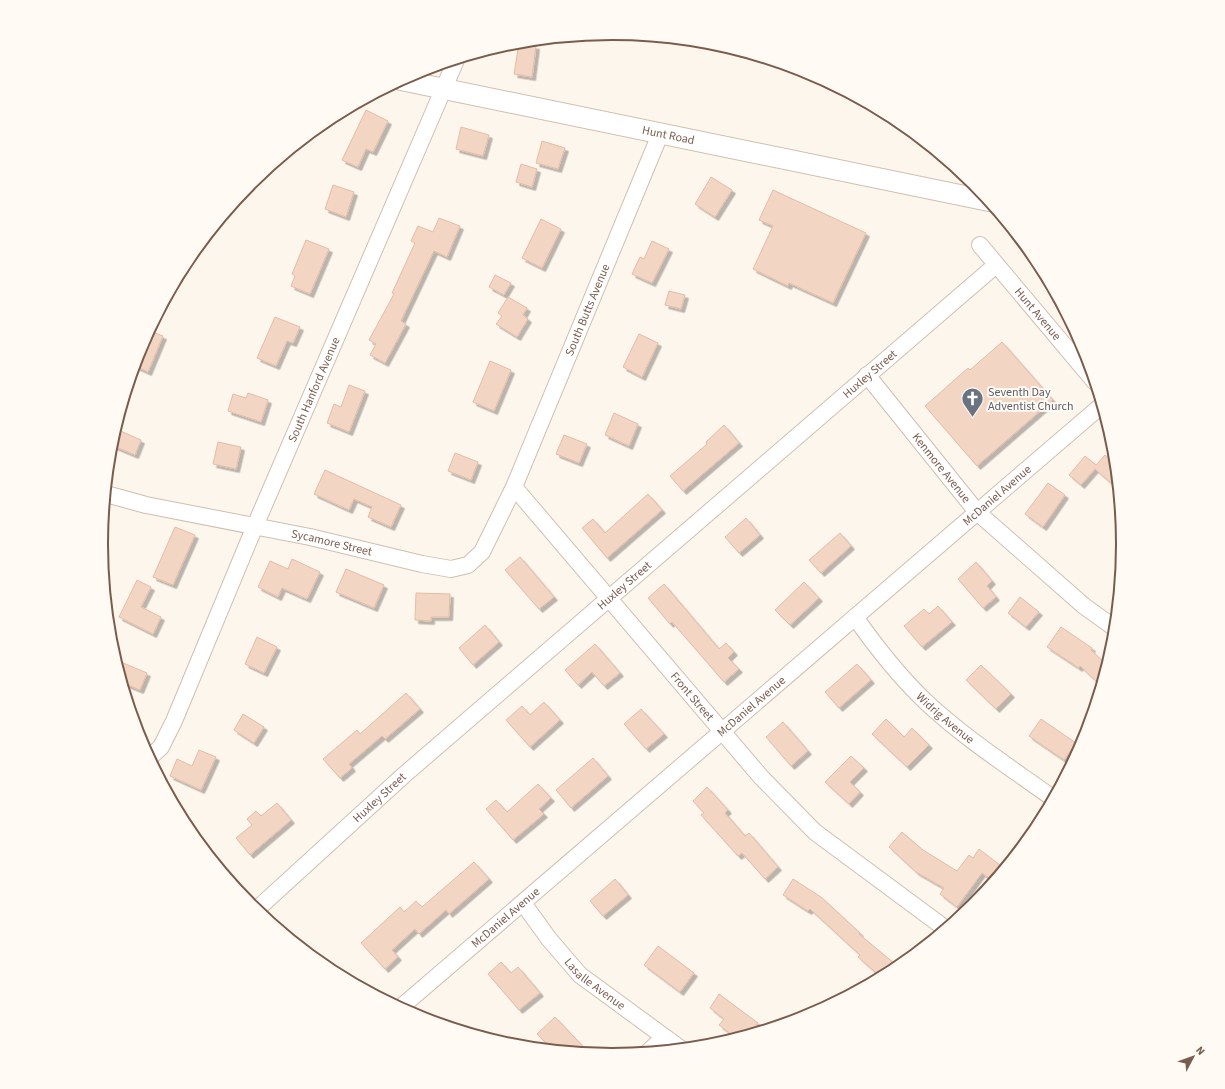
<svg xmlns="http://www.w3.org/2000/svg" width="1225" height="1089" font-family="'Source Sans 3',sans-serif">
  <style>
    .building { fill: #f3d5c3; stroke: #e6bba3; filter: url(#shadow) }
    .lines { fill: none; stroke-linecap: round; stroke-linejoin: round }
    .minor-casing { stroke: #d1beb0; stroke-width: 18 }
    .tertiary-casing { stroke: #d1beb0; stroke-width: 22 }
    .minor { stroke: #fff; stroke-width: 16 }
    .tertiary { stroke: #fff; stroke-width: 20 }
    .labels { text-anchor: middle; stroke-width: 4; stroke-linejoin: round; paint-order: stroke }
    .street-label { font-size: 12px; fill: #7a5c4d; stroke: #fffaf3 }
    .worship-label { font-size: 12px; fill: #5b616d; stroke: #fffaf3; text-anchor: start }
    .rim { fill: none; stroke: #7a5c4d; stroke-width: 2 }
  </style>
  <defs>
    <filter id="shadow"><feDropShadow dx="3.5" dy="3.5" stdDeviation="0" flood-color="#0004"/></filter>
  </defs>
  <rect width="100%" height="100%" fill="#fdf6ec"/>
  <g class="building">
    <path d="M519,43l17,3 -4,31 -18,-3z"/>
    <path d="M366,110l22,11 -15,31 -7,-3 -8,18 -16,-7z"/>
    <path d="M461,127l28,8 -6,21 -27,-7z"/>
    <path d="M542,141l23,7 -7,21 -22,-6z"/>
    <path d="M521,164l16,5 -5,18 -16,-5z"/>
    <path d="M711,177l21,13 -17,27 -20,-13z"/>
    <path d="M333,185l21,7 -8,25 -21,-8z"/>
    <path d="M773,190l93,43 -33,70 -44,-20 -1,3 -35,-17 20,-43 -14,-6z"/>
    <path d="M439,218l21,8 -13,31 -13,-6 -33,70 5,3 -21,39 -15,-8 6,-11 -7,-4 25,-46 -2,-1 23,-50 -4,-2 7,-15 15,6z"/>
    <path d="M541,219l20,10 -19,39 -20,-10z"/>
    <path d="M306,240l23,9 -19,45 -19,-8 4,-10 -3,-2z"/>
    <path d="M652,241l17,8 -17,34 -20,-9 8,-17 4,2z"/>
    <path d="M495,275l16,8 -7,12 -15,-8z"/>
    <path d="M669,291l16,4 -4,14 -16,-4z"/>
    <path d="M508,297l19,11 -4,7 5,4 -11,18 -21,-13 6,-8 -4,-3z"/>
    <path d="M275,317l25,10 -7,16 -6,-2 -11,25 -19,-8z"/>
    <path d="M150,331l13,5 -15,36 -13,-6 5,-17z"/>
    <path d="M639,334l19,9 -16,34 -19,-10z"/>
    <path d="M1002,342l51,58 -76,66 -52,-60 43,-38 2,2z"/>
    <path d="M490,361l21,9 -17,41 -21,-9z"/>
    <path d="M349,385l16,6 -16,41 -22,-9 7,-19 7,3z"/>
    <path d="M248,393l20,7 -7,22 -33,-11 5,-17 13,4z"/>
    <path d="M614,413l24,11 -9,22 -24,-11z"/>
    <path d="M724,425l15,18 -56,48 -13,-15 37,-32 -1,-2z"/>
    <path d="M116,429l25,11 -6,15 -24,-10z"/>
    <path d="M564,435l23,9 -8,19 -23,-9z"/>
    <path d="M218,442l23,5 -5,22 -23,-5z"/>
    <path d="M455,453l23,9 -7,18 -23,-9z"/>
    <path d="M1105,455l11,9 3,26 -24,-21 -14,16 -12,-10 16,-19 11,9z"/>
    <path d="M325,470l76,35 -10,22 -23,-10 4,-10 -18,-8 -5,11 -35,-16z"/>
    <path d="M1048,483l17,12 -22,32 -18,-13z"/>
    <path d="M648,494l14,16 -55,48 -25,-30 11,-9 12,14z"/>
    <path d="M746,518l14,17 -21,18 -14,-16z"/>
    <path d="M175,527l20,8 -22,50 -20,-8z"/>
    <path d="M840,533l11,13 -30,27 -12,-13z"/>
    <path d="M520,557l34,40 -15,12 -34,-39z"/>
    <path d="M292,559l28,13 -13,27 -25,-11 -4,9 -20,-10 12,-26 18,8z"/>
    <path d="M976,562l16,19 -5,5 9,11 -13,11 -25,-29z"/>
    <path d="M346,569l38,16 -10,23 -38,-16z"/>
    <path d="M137,580l14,7 -10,20 20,10 -8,17 -34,-17z"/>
    <path d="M804,582l15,16 -29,27 -15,-15z"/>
    <path d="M664,584l55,65 7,-6 8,9 -6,6 11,11 -15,13 -52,-60 -2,2 -22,-26z"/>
    <path d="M416,593l34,1 -1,23h-18v4l-16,-1z"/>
    <path d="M1020,597l19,15 -13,15 -18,-14z"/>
    <path d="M938,606l14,16 -30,25 -18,-21 20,-17 5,5z"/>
    <path d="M485,625l14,17 -26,23 -14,-17z"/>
    <path d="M1061,627l31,21 -1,2 17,16 -7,20 -21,-20 -1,2 -32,-21z"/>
    <path d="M257,637l20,10 -13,26 -19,-9z"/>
    <path d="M595,644l25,29 -16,13 -12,-14 -14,13 -13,-15z"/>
    <path d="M116,660l31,13 -7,17 -17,-7z"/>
    <path d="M857,664l14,16 -32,28 -14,-16z"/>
    <path d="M981,665l30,29 -15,15 -30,-29z"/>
    <path d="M406,693l14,16 -35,30 -3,-3 -33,28 3,4 -12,10 -17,-19 34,-29 3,4z"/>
    <path d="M544,702l16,18 -30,27 -24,-27 16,-14 8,9z"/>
    <path d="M641,709l23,25 -18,15 -22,-25z"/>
    <path d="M243,714l21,13 -10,16 -20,-13z"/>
    <path d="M886,719l18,18 8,-9 17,17 -22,22 -35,-33z"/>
    <path d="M1041,719l35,24 -12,17 -35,-24z"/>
    <path d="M783,722l25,29 -17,15 -25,-29z"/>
    <path d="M199,750l17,7 -15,33 -31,-14 7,-17 15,7z"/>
    <path d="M851,756l13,12 -14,14 10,10 -11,12 -24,-22z"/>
    <path d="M593,758l15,18 -37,32 -15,-18z"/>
    <path d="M538,784l13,14 -12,11 5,5 -31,26 -27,-31 10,-9 11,12z"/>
    <path d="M707,787l21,23 -3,3 20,23 4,-3 29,34 -13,12 -23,-26 -4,3 -37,-41 3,-2 -11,-12z"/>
    <path d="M277,803l14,17 -41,35 -14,-17 16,-13 -5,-6 9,-8 5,5z"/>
    <path d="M902,832l21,18 34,21 12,-16 4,3 6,-9 26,20 -11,13 -12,-9 -25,34 -17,-13 4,-6 -28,-16 -27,-25z"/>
    <path d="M474,862l15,17 -40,35 -3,-4 -27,24 -4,-5 -23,21 6,7 -13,12 -24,-26 39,-36 4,5 12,-11 6,6z"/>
    <path d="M615,879l13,16 -25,21 -13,-15z"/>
    <path d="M793,879l28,18 39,36 -1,1 36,30 -10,12 -3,2 -24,-21 2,-2 -50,-46 -2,2 -25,-16z"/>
    <path d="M658,946l36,27 -14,19 -36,-27z"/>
    <path d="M501,962l10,11 7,-6 22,26 -21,17 -31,-36z"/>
    <path d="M719,994l39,29 -9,12 -12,4 -18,-14 5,-6 -14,-11z"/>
    <path d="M555,1017l35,37 -37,-4 -16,-16z"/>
  </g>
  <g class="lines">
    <defs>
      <g id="minor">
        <path id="s1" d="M980,245l115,137"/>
        <path id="s2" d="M867,375l110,137 107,94 32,23"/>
        <path id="s3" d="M514,487l247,290 54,55 131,97"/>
        <path id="s4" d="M106,494l40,11 164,32 112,27 29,5 17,-4 14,-13 32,-65 147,-355"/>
        <path id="s5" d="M855,617c21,30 44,59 70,84 39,37 86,67 129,98"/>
        <path id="s6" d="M149,758l12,-11 13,-26 81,-195 201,-466"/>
        <path id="s7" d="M523,903l26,36 31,36 101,74"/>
        <path id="s8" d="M256,910l148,-135 592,-510"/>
        <path id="s9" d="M400,1008l702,-603"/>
        <path d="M647,1053l17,-16"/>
      </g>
      <g id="tertiary">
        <path id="s10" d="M401,80l588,121"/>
      </g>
    </defs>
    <use href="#minor" class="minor-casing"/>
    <use href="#tertiary" class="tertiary-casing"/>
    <use href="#minor" class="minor"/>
    <use href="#tertiary" class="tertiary"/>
  </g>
  <defs>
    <symbol id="church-pin" viewBox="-11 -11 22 30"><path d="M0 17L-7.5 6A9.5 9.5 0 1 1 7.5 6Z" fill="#6b7280" stroke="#fffaf3"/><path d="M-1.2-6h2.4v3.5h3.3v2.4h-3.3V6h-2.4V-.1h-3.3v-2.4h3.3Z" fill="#fff"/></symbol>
  </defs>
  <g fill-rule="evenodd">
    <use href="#church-pin" x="960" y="386" width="25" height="34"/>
  </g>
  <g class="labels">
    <g class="street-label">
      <text dy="4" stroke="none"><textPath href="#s10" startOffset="273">Hunt Road</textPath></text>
      <text dy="4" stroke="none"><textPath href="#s4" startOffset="654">South Butts Avenue</textPath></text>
      <text dy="4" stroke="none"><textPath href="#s1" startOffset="90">Hunt Avenue</textPath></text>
      <text dy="4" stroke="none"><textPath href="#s8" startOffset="815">Huxley Street</textPath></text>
      <text dy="4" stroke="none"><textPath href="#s6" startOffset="405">South Hanford Avenue</textPath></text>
      <text dy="4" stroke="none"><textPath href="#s2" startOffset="119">Kenmore Avenue</textPath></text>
      <text dy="4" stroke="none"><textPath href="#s9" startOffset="787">McDaniel Avenue</textPath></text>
      <text dy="4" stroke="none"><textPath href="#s4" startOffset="231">Sycamore Street</textPath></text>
      <text dy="4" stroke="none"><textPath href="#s8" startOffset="491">Huxley Street</textPath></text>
      <text dy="4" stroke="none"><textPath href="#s3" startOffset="275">Front Street</textPath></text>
      <text dy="4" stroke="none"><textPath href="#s9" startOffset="463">McDaniel Avenue</textPath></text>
      <text dy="4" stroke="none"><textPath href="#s5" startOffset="136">Widrig Avenue</textPath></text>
      <text dy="4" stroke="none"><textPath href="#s8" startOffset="167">Huxley Street</textPath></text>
      <text dy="4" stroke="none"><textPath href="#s9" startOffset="139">McDaniel Avenue</textPath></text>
      <text dy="4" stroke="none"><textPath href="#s7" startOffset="109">Lasalle Avenue</textPath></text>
    </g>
    <g class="worship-label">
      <text x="988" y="396">Seventh Day<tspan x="988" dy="14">Adventist Church</tspan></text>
    </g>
  </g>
  <path d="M0 0H1225V1089H0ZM108 544a504 504 0 1 1 1008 0a504 504 0 1 1-1008 0Z" fill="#fffaf3" fill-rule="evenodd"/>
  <path class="rim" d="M108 544a504 504 0 1 1 1008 0a504 504 0 1 1-1008 0Z"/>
  <g transform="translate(1193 1057) rotate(49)" stroke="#fffaf3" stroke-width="3" paint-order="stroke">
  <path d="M0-3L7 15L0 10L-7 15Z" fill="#7a5c4d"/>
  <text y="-6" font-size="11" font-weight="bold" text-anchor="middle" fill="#7a5c4d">N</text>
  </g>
</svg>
